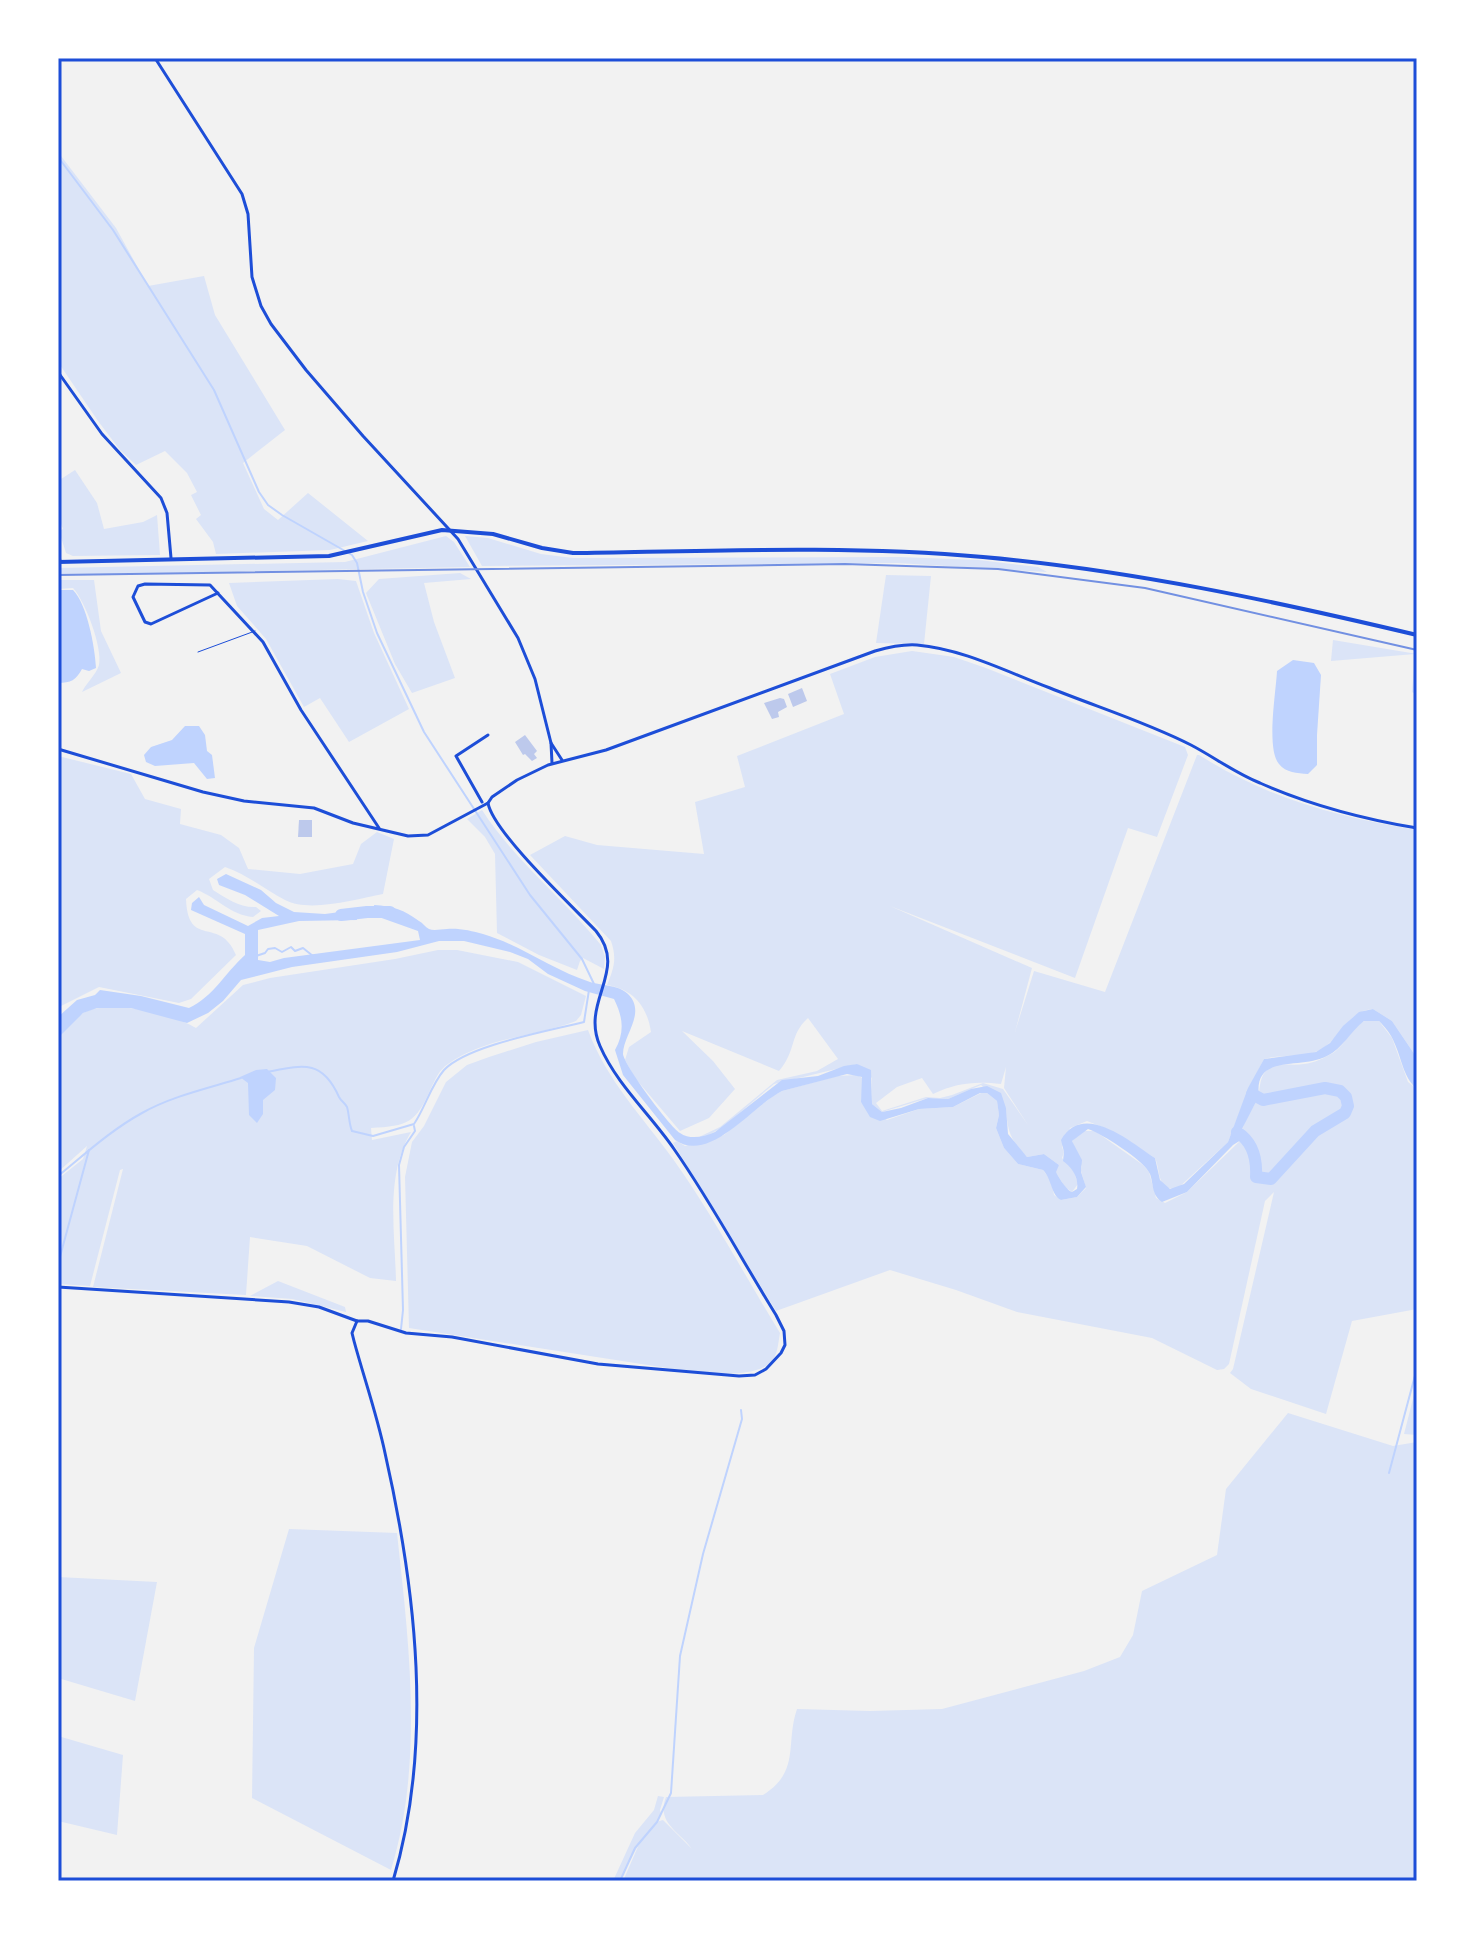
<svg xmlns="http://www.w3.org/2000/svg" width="1475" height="1939" font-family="'Roboto Condensed',sans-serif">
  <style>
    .green { fill: #dbe4f7; fill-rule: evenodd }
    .water { fill: #bfd3fe }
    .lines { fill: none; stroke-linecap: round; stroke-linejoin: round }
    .stream { stroke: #bfd3fe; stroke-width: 2 }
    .river { stroke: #bfd3fe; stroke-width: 12 }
    .building { fill: #bdc9ec }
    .service { stroke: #1d4ed8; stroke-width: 1 }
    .minor { stroke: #1d4ed8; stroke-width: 3 }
    .tertiary { stroke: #1d4ed8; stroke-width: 4 }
    .rail { stroke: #7290e2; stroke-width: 2 }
    .neatline { fill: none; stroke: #1d4ed8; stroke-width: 3 }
  </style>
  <rect width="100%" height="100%" fill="#f2f2f2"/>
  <g class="green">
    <path d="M58,152l58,76 32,58 56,-10 11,39 70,115 -42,33 21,46 14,11 30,-27 60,48 -38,9 -114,4 -3,-12 -17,-23 5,-4 -10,-20 6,-3 -10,-19 -22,-22 -29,14 -16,-15 -22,-29 -40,-59z"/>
    <path d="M75,470l22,33 7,26 39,-7 14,-7 3,40 -87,1 -7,-3 -7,-22 4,-2 -5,-13v-35z"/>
    <path d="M446,536l8,6 16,25 -412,8v-7l287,-6z"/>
    <path d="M465,536l23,2 53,16 32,4 326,-1 80,3 59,7 9,5 -150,-9 -415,3z"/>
    <path d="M460,573l11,6 -47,4 10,39 21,56 -43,15 -17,-29 -29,-71 13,-14z"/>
    <path d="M886,575l45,1 -7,68 -48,-1z"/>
    <path d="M338,579l18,2 18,52 35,76 -60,33 -29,-44 -16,9 -38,-68 -29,-33 -8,-23z"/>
    <path d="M58,580h36l7,51 20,42 -39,19c4,-9 14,-17 17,-27 4,-17 -14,-64 -26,-77l-15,1z"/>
    <path d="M1333,640l84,14v41l-5,-3 3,-38 -84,7z"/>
    <path d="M912,651l42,6 32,11 199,79 3,8 -31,82 -29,-9 -53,150 -185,-72 142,62 -17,64 19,-61 71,21 92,-237h2c70,44 138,62 218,75v228l-25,-37 -19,-12c-26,2 -32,29 -53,41 -16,8 -39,4 -56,9l-15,29 -21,54 -51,47c-21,1 -16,-18 -22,-31l-45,-28 -23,-9 -17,7 -8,19 2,5 -2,6 11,11 5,15 -6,8 -7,-5 -10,-16 4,-6 -15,-11 -17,3c-16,-15 -20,-27 -21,-49l-25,-23 -33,14 -20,-1 -46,14 -10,-8v-26l-15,-14 -83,20 -51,43 -20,11 -4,-1 21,-10 57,-47 40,-9 21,-12 -30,-41c-19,17 -11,32 -29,53l-97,-40 31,30 22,28 -26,29 -29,13 -45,-53 -10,-18 4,-13 22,-15c-4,-26 -17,-42 -44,-47 7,-17 10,-26 4,-44l-81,-86 35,-19 32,9 107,9 -9,-52 50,-15 -8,-31 107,-42 -14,-40 45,-17zM1006,1067l-2,21 24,37 -25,-36 -20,-6 -31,12 -12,3 -14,-1 -44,14 -6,-8 21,-16 25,-9 11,16c23,-11 42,-13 68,-10z"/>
    <path d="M58,756l73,18 14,25 36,10 -1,15 41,11 18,13 9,21 52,5 53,-10 8,-20 16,-12 17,7 -11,55c-27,5 -73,19 -98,6 -21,-11 -37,-25 -60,-33l-16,12 4,11c13,8 27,18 43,17l5,4 -8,6c-23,-2 -35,-19 -56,-27l-11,9c2,51 34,16 50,56l-45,44 -12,4 -80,-16 -40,20z"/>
    <path d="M482,810c33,51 81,88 119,135l4,12 -1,12 -21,-11 -3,3 -3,9 -38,-15 -42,-22 -2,-79 -10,-17 -18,-18z"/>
    <path d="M438,950h19l61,12 68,34 -5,19 -5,6c-42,16 -90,16 -128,43 -9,6 -12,14 -17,24 -15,35 -23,38 -60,40l1,12 39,-8c-26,43 -16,101 -15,149l-26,-3 -63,-32 -57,-9 -4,58 -153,-8 30,-118 -3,1 -30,116 -32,-2v-105l25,-20 4,-13 -29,26v-134c8,-9 17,-21 27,-26 26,-13 87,2 111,16l47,-43 27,-7 125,-19z"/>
    <path d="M1370,1019l9,2 13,17 16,44 9,7v220l-65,12 -26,93 -75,-25 -21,-16 3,-4 41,-177 -9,9 -36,163 -5,5 -7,1 -65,-32 -135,-26 -61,-22 -66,-20 -114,41 -103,-168 4,-2 8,5 39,-11 49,-39 9,-5 55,-15 20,-1 7,4 -3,23 26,18 32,-11 34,-2 28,-14h6l10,8 2,14 -3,13 8,20 14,16 25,6 8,11 3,14 7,5 16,-3 9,-9 -5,-17 1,-5 -10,-25 10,-10h13l48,34 6,7 7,26 9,5 22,-11 54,-52c0,-16 10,-27 16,-41 3,-7 2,-16 6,-24 10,-16 26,-8 41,-11 10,-1 20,-6 29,-11 14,-9 20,-30 37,-34z"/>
    <path d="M588,1030c19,51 54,86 85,129 38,53 72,117 107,174 -2,10 -2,23 -10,30 -19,17 -67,9 -90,7l-271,-42 -4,-151 7,-35 12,-16 22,-44 21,-17 22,-8 47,-15z"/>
    <path d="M278,1281l67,26 1,5 -54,-13 -42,-3z"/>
    <path d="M1415,1391h2v44l-13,-1z"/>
    <path d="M1288,1413l105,33 24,-4v439h-794l17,-39 -21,39h-6l22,-48 19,-23 4,-14 6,1 -4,13 1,4 -5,8 7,-2 29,29c-13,-18 -36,-26 -26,-52l97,-2c38,-24 22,-51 34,-86l73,2 72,-2 142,-38 36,-14 13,-22 9,-44 75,-36 9,-66z"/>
    <path d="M289,1529l108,4c12,111 27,229 -6,337l-139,-72 2,-150z"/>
    <path d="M58,1577l99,5 -22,119 -77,-23z"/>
    <path d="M58,1736l65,19 -6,80 -59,-14z"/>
  </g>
  <g class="water">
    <path d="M58,590h15c14,14 22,57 23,78l-7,3 -7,-2c-6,11 -11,14 -24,14z"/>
    <path d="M1293,660l21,3 7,12 -4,60v30l-9,9c-11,-1 -22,-1 -29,-10 -13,-15 -3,-72 -2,-93z"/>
    <path d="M185,726h14l6,9 2,16 5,4 3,23 -8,1 -13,-16 -39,3 -9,-4 -2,-7 7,-8 21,-7z"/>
    <path d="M226,874l35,16 15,13 18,9 31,2 30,-4 2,10 -58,1 -41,9v30l12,2 14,-4 136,-18 -2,-9 -42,-15 -2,-11c19,1 30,5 45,16 4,2 6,6 10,8 5,2 12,0 18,0 12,-1 25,2 36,5 38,11 69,36 107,48 13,4 30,3 39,13 17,19 -6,40 -6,59 1,11 46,72 57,79 10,7 24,4 35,-1l67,-52 36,-4 26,-10 13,-2 14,6 1,34 10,8 19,-4 27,-10 20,1 23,-10 16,-3 14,7 5,15 2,26 19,23 17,-3 15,11 -3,7c2,4 10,18 16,20l5,-3c2,-11 -5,-22 -14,-28l1,-9 -3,-12c22,-39 68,1 94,18l5,22 10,9 14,-5 44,-42 20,-54 16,-29 52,-7 14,-9 13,-17 16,-14 14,-3 19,12 25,37v31c-14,-12 -15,-30 -23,-47 -3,-8 -9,-15 -15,-21h-15c-14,11 -21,27 -37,35 -26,14 -74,-3 -68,40l-17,33 -1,11 -8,5 -46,47 -25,10c-11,-8 -8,-17 -12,-28 -5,-13 -49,-41 -62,-45l-16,12 10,19 -1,12 5,15 -9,10 -16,3c-10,-5 -9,-21 -18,-30l-25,-6 -14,-16 -8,-20 3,-13 -2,-14 -10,-8h-7l-27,14 -34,2 -39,12 -10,-4 -9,-15 1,-25 -15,-3 -65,17c-30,15 -72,73 -107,49l-52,-65 -8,-25c10,-18 8,-33 -1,-51l-29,-8 -37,-17 -20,-15 -18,-7 -46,-11h-25l-42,11 -105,15 -51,13 -18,21 -15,12 -21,10 -56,-15h-34l-14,5 -25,25v-21l19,-17 18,-5 5,-5 41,6 48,12c24,-11 36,-35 56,-53v-21l-54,-24 1,-7 7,-6 5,8 44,21 14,-8 17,-2 -34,-21 -26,-10 -2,-6z"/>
    <path d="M267,1069l9,9 -1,12 -12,10v14l-6,9 -8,-8 -1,-32 -8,-6 16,-7z"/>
  </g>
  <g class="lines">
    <g class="stream">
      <path d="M58,157l55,73 101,160 45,102 9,13 14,10 70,40 5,8 6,29 14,41 47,99 106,163 52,64 12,25"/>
      <path d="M256,956l9,-3 3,-4 7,-1 7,4 9,-5 4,4 8,-3 10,8"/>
      <path d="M267,1072c36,-7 55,-13 72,25 2,4 6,6 8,10 2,6 2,17 5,24l21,5 41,-12c11,-16 17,-39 30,-54 24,-25 105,-39 140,-48l5,-32"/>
      <path d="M58,1176c27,-22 53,-46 84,-63 30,-17 67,-25 99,-35"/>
      <path d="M58,1264l31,-114"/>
      <path d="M401,1329l2,-19 -4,-145 5,-18 11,-16 -1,-5"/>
      <path d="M1389,1473l28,-105"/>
      <path d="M620,1881l15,-33 22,-26 14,-29 9,-137 23,-102 39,-135 -1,-9"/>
    </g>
    <g class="river">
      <path d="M341,915l26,-3h23"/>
      <path d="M1237,1132c16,10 20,28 19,45l15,2 44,-48 30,-18 3,-7 -2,-9 -6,-6 -15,-3 -62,12 -11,-6"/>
    </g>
  </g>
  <g class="building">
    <path d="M802,688l5,13 -14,6 -5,-13z"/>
    <path d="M780,698l4,1 3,8 -9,5 1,5 -7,2 -8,-16z"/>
    <path d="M525,735l12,16 -3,3 3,4 -5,3 -7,-7 -2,1 -8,-13z"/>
    <path d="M299,820h13v17h-14z"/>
  </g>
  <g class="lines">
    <path class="service" d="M198,652l57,-21"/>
    <g class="minor">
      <path d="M155,58l87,136 6,20 4,63 9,29 10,18 35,46 57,66 95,103 60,99 17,41 16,64 11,17"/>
      <path d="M58,372l44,62 59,64 6,15 4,45"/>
      <path d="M58,547l2,15"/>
      <path d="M218,593l-67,31 -6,-2 -12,-25 5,-11 7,-2 65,1 53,57 38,68 78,118"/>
      <path d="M551,743l1,20"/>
      <path d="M58,749l145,43 41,9 70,7 39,15 55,13 20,-1 60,-32 4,-6 25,-17 31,-15 58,-15 269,-99c14,-4 28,-7 42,-6 46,4 90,27 133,43 47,19 96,34 141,57 23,12 44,28 69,38 50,22 103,36 157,45"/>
      <path d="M482,802l-26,-46 32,-21"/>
      <path d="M58,1287l231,15 30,5 38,14h11l38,12 46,4 146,27 141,12 16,-1 11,-6 15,-16 4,-8 -1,-14 -8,-16c-34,-55 -65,-113 -102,-166 -24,-35 -57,-64 -74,-103 -20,-45 29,-75 -4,-115 -24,-25 -103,-99 -108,-128"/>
      <path d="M357,1321l-5,12 2,8c10,37 23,74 31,112 31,137 49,291 8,428"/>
    </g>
    <path class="tertiary" d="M58,562l271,-6 113,-26 51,4 49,14 31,5c136,-2 274,-8 410,4 147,13 291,44 434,78"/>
    <path class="rail" d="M58,575l787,-11 153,5 147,19 272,62"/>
  </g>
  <rect width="1475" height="1939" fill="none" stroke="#ffffff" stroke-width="120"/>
  <rect x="60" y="60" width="1355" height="1819" class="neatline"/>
</svg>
